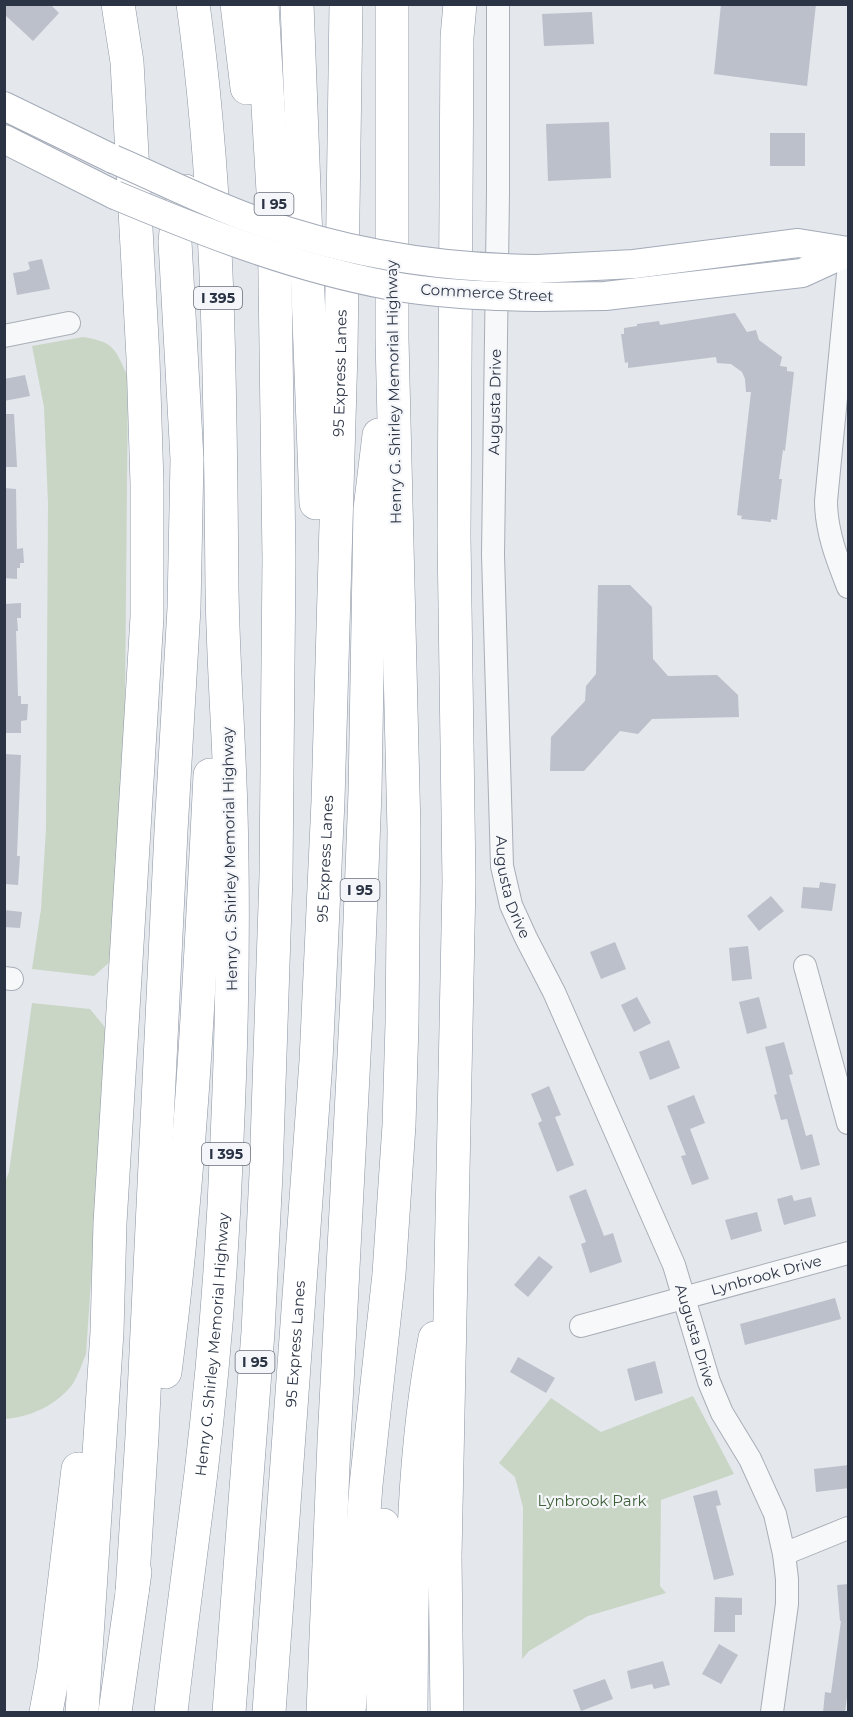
<svg xmlns="http://www.w3.org/2000/svg" width="853" height="1717" font-family="Montserrat,sans-serif">
  <style>
    .green { fill: #c9d6c5 }
    .building { fill: #bbc0ca }
    .lines { fill: none; stroke-linecap: round; stroke-linejoin: round }
    .minor-casing { stroke: #a9aeb7; stroke-width: 24 }
    .major-casing { stroke: #a3abb8; stroke-width: 30 }
    .highway-casing { stroke: #8b94a3; stroke-width: 34 }
    .minor { stroke: #f7f8fa; stroke-width: 22 }
    .major { stroke: #fff; stroke-width: 28 }
    .highway { stroke: #fff; stroke-width: 33 }
    .major-bridge-casing { stroke: #a3abb8; stroke-width: 30; stroke-linecap: butt }
    .major-bridge { stroke: #fff; stroke-width: 28 }
    .labels { text-anchor: middle; stroke-width: 4.5; stroke-linejoin: round; paint-order: stroke }
    .shield { fill: #f4f6f9; stroke: #676e7b; stroke-width: 1.5 }
    .shield-label { font-size: 14px; font-weight: bold; fill: #2b3445 }
    .street-label { font-size: 15px; fill: #2b3445; stroke: #f4f6f9 }
    .park-label { font-size: 15px; fill: #3f6138; stroke: #f4f6f9 }
  </style>
  <rect width="100%" height="100%" fill="#e4e7ec"/>
  <g class="green">
    <path d="M83,337c32,5 32,12 45,40l-4,433 -11,149 -19,17 -62,-7 9,-60 5,-80 2,-326 -4,-96 -12,-61z"/>
    <path d="M32,1003l58,6 18,22 -22,323c-4,10 -8,22 -14,31 -17,21 -42,32 -67,34l-1,-235 5,-12z"/>
    <path d="M693,1396l41,78 -73,26 -1,86 6,7 -78,23 -59,35 -7,8 1,-152 -8,-30 -16,-14 52,-65 50,34z"/>
  </g>
  <g class="building">
    <path d="M4,4h46l9,9 -26,28 -29,-27z"/>
    <path d="M721,4h95l-9,82 -93,-12z"/>
    <path d="M592,12l2,32 -50,2 -2,-32z"/>
    <path d="M609,122l2,56 -63,3 -2,-57z"/>
    <rect x="770" y="133" width="35" height="33"/>
    <path d="M42,259l8,30 -33,6 -4,-22 13,-2 4,-2 -2,-7z"/>
    <path d="M735,313l12,19 9,-2 3,10 23,17 -2,9 7,1v4l7,1 -9,79 -2,-1 -4,29h3l-5,41 -6,-1v3l-30,-3 1,-3 -5,-1 14,-123h-5l-1,-13 -3,-7 -11,-8 -14,-1 -1,-6 -88,11v-6l-3,1 -4,-29h3v-6l13,-2v-2l22,-3 1,4z"/>
    <path d="M25,375l5,21 -26,5v-22z"/>
    <path d="M4,414h10l3,53h-13z"/>
    <path d="M4,488l12,1 1,60 6,-1 1,15h-4v5h-3v11l-13,-1z"/>
    <path d="M598,585h32l22,22 1,52 15,17 49,-1 21,20 1,22 -87,2 -14,15 -18,-3 -36,40h-34l1,-34 34,-36 1,-15 10,-12z"/>
    <path d="M21,603v15h-4l1,13h-2l2,65h3v8h7l-1,16 -6,1v12h-17v-129z"/>
    <path d="M4,754l17,1 -4,101h3l-2,29 -14,-1z"/>
    <path d="M820,882l16,2 -4,27 -31,-3 2,-21 16,1z"/>
    <path d="M771,896l13,15 -25,20 -12,-15z"/>
    <path d="M4,910l18,2 -2,16 -16,-1z"/>
    <path d="M615,942l11,27 -25,10 -11,-27z"/>
    <path d="M748,946l4,33 -20,2 -3,-33z"/>
    <path d="M637,997l14,26 -17,9 -13,-27z"/>
    <path d="M759,997l8,31 -20,6 -8,-32z"/>
    <path d="M669,1040l11,28 -30,12 -11,-28z"/>
    <path d="M784,1042l9,32 -4,1 17,61 6,-2 8,31 -19,5 -14,-51 -6,1 -7,-25 3,-1 -12,-47z"/>
    <path d="M549,1086l12,29 -6,2 19,48 -17,7 -19,-49 4,-2 -11,-27z"/>
    <path d="M694,1095l11,28 -15,6 19,50 -17,6 -11,-29 5,-1 -19,-49z"/>
    <path d="M586,1189l18,47 9,-3 9,29 -32,11 -9,-29 5,-2 -17,-46z"/>
    <path d="M792,1195l2,6 17,-4 5,19 -32,9 -7,-26z"/>
    <path d="M757,1212l5,19 -31,9 -6,-20z"/>
    <path d="M539,1256l14,11 -25,30 -14,-12z"/>
    <path d="M835,1298l6,21 -96,26 -5,-21z"/>
    <path d="M518,1357l37,21 -9,15 -36,-21z"/>
    <path d="M655,1361l8,32 -28,8 -8,-32z"/>
    <path d="M849,1465v23l-33,4 -2,-23z"/>
    <path d="M717,1490l4,15 -5,1 18,69 -20,5 -21,-84z"/>
    <path d="M849,1584v96l-4,33h-22l2,-21 6,1 10,-72h-1l-3,-36z"/>
    <path d="M715,1597l27,1v17h-7v17h-21z"/>
    <path d="M719,1644l19,11 -17,29 -19,-10z"/>
    <path d="M663,1661l7,24 -16,4 -2,-5 -21,5 -4,-18z"/>
    <path d="M605,1679l8,20 -32,12 -8,-21z"/>
  </g>
  <g class="lines">
    <defs>
      <g id="minor">
        <path id="s1" d="M498,4v189l-5,362 9,311 9,39 15,33 28,54 120,273 35,117 13,31 28,46 25,55 9,40 3,25v25l-15,108"/>
        <path d="M848,274l-22,227c0,30 11,58 22,86"/>
        <path d="M4,336l65,-13"/>
        <path d="M805,966l43,157"/>
        <path d="M4,978l8,1"/>
        <path id="s2" d="M581,1326l267,-73"/>
        <path d="M784,1554l64,-26"/>
      </g>
      <g id="major">
        <path d="M4,106l109,53"/>
        <path d="M4,139l111,56"/>
        <path d="M537,269l97,-5 164,-21 50,8"/>
        <path d="M537,297l68,-1 197,-23 46,-21"/>
      </g>
      <g id="highway">
        <path d="M237,4l10,84"/>
        <path d="M297,4l19,499"/>
        <path d="M165,1372c26,-198 35,-398 45,-597"/>
        <path d="M132,1592l10,-156 29,-605 13,-223 3,-149 -12,-217 2,-21 8,-30"/>
        <path d="M46,1712l8,-43 24,-200"/>
        <path d="M82,1712l25,-380 3,-109 37,-606v-133l-4,-126 -16,-296 -9,-58"/>
        <path d="M115,1712l20,-140"/>
        <path id="s3" d="M171,1712c9,-79 20,-159 30,-239 13,-110 22,-223 26,-334 5,-109 7,-218 4,-327 -2,-75 -8,-149 -9,-224 -2,-195 -2,-390 -29,-584"/>
        <path d="M229,1712l29,-380 8,-158 10,-299 3,-316 -5,-351 -12,-204"/>
        <path id="s4" d="M269,1712l47,-651 12,-260 13,-450 5,-347"/>
        <path d="M323,1712l11,-270 23,-444 8,-206 5,-283 9,-74"/>
        <path d="M349,1712l17,-227 23,-211 10,-149 3,-102 2,-192 -12,-492v-335"/>
        <path d="M383,1712v-187"/>
        <path d="M411,1712c1,-125 0,-251 24,-374"/>
        <path d="M447,1712l-2,-155 14,-675 -5,-346 3,-499 3,-33"/>
      </g>
    </defs>
    <use href="#minor" class="minor-casing"/>
    <use href="#major" class="major-casing"/>
    <use href="#highway" class="highway-casing"/>
    <use href="#minor" class="minor"/>
    <use href="#major" class="major"/>
    <use href="#highway" class="highway"/>
    <defs>
      <g id="major-bridge">
        <path d="M113,159c49,21 97,46 147,63 89,32 182,46 277,47"/>
        <path d="M115,195c88,37 177,72 272,90 49,9 99,11 150,12"/>
      </g>
    </defs>
    <use href="#major-bridge" class="major-bridge-casing"/>
    <use href="#major-bridge" class="major-bridge"/>
  </g>
  <g class="labels">
    <g class="shield">
      <rect x="254.5" y="193" width="39" height="22" rx="4.5"/>
      <rect x="194" y="287" width="48" height="22" rx="4.5"/>
      <rect x="340.5" y="879" width="39" height="22" rx="4.5"/>
      <rect x="202" y="1143" width="48" height="22" rx="4.5"/>
      <rect x="235.5" y="1351" width="39" height="22" rx="4.5"/>
    </g>
    <g class="shield-label">
      <text x="274" y="209">I 95</text>
      <text x="218" y="303">I 395</text>
      <text x="360" y="895">I 95</text>
      <text x="226" y="1159">I 395</text>
      <text x="255" y="1367">I 95</text>
    </g>
    <g class="street-label">
      <text transform="translate(487 293) rotate(3)" y="5">Commerce Street</text>
      <text dy="5" stroke="none"><textPath href="#s4" startOffset="1341">95 Express Lanes</textPath></text>
      <text transform="translate(394 392) rotate(-91)" y="5">Henry G. Shirley Memorial Highway</text>
      <text transform="translate(495 402) rotate(-89)" y="5">Augusta Drive</text>
      <text transform="translate(230 859) rotate(-91)" y="5">Henry G. Shirley Memorial Highway</text>
      <text dy="5" stroke="none"><textPath href="#s4" startOffset="855">95 Express Lanes</textPath></text>
      <text dy="5" stroke="none"><textPath href="#s1" startOffset="885">Augusta Drive</textPath></text>
      <text dy="5" stroke="none"><textPath href="#s2" startOffset="192">Lynbrook Drive</textPath></text>
      <text dy="5" stroke="none"><textPath href="#s1" startOffset="1371">Augusta Drive</textPath></text>
      <text dy="5" stroke="none"><textPath href="#s4" startOffset="369">95 Express Lanes</textPath></text>
      <text dy="5" stroke="none"><textPath href="#s3" startOffset="370">Henry G. Shirley Memorial Highway</textPath></text>
    </g>
    <g class="park-label">
      <text x="592" y="1506">Lynbrook Park</text>
    </g>
  </g>
  <rect width="853" height="1717" fill="none" stroke="#2b3445" stroke-width="12"/>
</svg>
